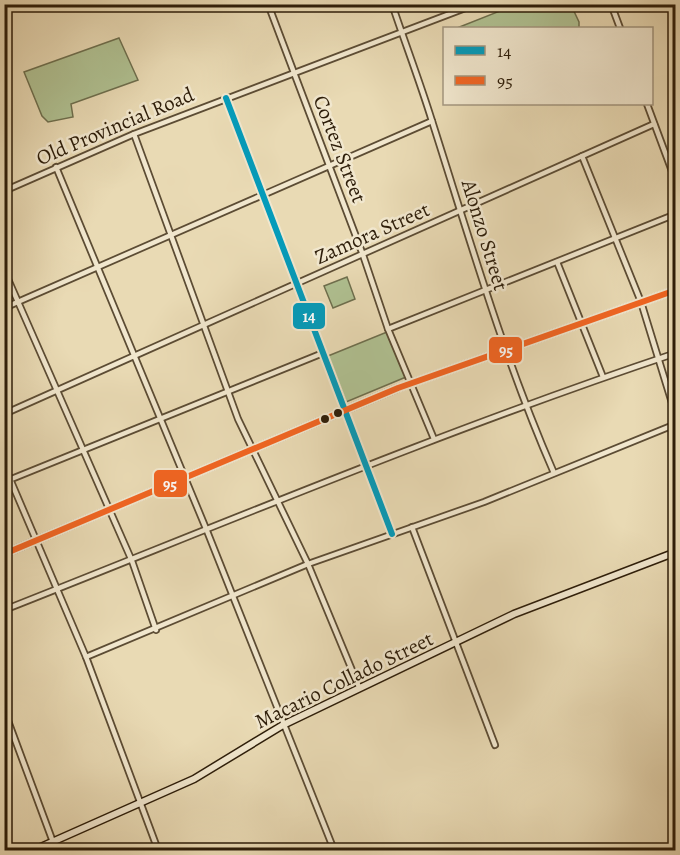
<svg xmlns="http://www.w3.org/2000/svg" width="680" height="855" font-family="Alegreya,serif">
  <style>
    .green { fill: #b0c192; stroke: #6e6f4e; stroke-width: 1.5 }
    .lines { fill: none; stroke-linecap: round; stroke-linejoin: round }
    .street-casing { stroke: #5c4c34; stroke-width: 8 }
    .secondary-casing { stroke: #2d1d09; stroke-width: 9 }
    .street { stroke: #f1e7ce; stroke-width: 4.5 }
    .secondary { stroke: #f1e7ce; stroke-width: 6 }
    .bus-1-casing { stroke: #f1e7ce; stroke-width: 10 }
    .bus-2-casing { stroke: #f1e7ce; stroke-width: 10 }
    .bus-1 { stroke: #049bba; stroke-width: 6 }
    .bus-2 { stroke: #f26522; stroke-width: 6 }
    .bus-dot { fill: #2d1d09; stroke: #f1e7ce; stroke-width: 2 }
    .labels { text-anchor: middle; stroke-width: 5; stroke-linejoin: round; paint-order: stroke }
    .street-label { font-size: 21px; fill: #2d1d09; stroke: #f1e7ce }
    .line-badge { stroke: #f1e7ce; stroke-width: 2 }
    .badge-label { font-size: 16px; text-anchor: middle; font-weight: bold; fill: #fff }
  </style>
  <rect width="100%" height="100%" fill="#e9dab4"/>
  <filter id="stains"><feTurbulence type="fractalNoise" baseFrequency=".00333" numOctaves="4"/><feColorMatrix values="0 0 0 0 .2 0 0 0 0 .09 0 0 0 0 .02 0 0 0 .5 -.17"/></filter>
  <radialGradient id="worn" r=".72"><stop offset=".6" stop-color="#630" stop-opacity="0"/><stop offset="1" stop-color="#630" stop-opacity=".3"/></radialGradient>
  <g class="green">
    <path d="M515,5h56l8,17v6h-122z"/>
    <path d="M119,38l19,42 -67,24 2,13 -25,5 -6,-6 -18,-44z"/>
    <path d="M347,277l8,22 -22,9 -9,-22z"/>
    <path d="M387,332l19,45 -60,25 -18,-46z"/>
  </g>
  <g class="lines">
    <defs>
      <g id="street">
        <path d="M268,4l95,251 25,74 46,110"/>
        <path d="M392,4c13,39 28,78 40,117 38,119 72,238 122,352"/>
        <path d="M611,4l9,24"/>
        <path d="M226,98l166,436"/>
        <path d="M647,104l29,78"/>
        <path d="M134,134l104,285 70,145 51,123"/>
        <path d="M582,156l59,146 35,114"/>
        <path d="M56,167l151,364 127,319"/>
        <path d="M4,191l130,-57 342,-130"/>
        <path d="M557,262l46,115"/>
        <path d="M4,270l128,291 24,69"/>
        <path d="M4,308l428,-187"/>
        <path d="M388,329l288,-115"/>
        <path d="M4,414l650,-290"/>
        <path d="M4,465l82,192 72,193"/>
        <path d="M4,482l319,-129"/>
        <path d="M412,527l83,218"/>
        <path d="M4,610c223,-88 444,-181 672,-257"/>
        <path d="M86,657l222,-93 176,-62 192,-78"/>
        <path d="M4,710l49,132"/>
      </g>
      <g id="secondary">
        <path d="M4,554l394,-166 278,-98"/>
        <path d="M34,850l160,-71 89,-54 231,-111 162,-62"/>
      </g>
    </defs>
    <use href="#street" class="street-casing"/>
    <use href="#secondary" class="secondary-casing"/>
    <use href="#street" class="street"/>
    <use href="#secondary" class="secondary"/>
    <defs>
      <path id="bus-1" d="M226,98l166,436"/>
      <path id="bus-2" d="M4,554l394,-166 278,-98"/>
    </defs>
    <use href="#bus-1" class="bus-1-casing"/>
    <use href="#bus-2" class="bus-2-casing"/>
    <use href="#bus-1" class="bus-1"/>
    <use href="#bus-2" class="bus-2"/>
  </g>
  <g class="bus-dot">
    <circle cx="338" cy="413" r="5"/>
    <circle cx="325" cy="419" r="5"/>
  </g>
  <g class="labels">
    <g class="street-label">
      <text transform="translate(115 126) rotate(-23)" y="7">Old Provincial Road</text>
      <text transform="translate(340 149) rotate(69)" y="7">Cortez Street</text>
      <text transform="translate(372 233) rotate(-24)" y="7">Zamora Street</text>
      <text transform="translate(485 235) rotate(73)" y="7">Alonzo Street</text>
      <text transform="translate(344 680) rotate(-26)" y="7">Macario Collado Street</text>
    </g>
  </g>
  <g class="line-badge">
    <rect x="292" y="302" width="34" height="28" rx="6" fill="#049bba"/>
    <rect x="488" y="336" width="35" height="28" rx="6" fill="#f26522"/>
    <rect x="153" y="469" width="35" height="29" rx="6" fill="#f26522"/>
  </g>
  <g class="badge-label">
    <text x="309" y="322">14</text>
    <text x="506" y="356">95</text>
    <text x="170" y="490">95</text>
  </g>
  <rect width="680" height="855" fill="none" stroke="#e9dab4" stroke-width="24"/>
  <rect x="6" y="6" width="668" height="843" fill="none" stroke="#2d1d09" stroke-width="3"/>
  <rect x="12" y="12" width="656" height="831" fill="none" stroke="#2d1d09" stroke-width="1.5"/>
  <rect x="443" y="27" width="210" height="78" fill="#f1e7ce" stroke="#a3967f" stroke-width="1.5"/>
  <rect x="455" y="46" width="30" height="9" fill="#049bba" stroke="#a3967f" stroke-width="1.5"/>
  <text x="497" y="57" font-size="18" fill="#2d1d09">14</text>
  <rect x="455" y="76" width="30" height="9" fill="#f26522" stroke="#a3967f" stroke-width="1.5"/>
  <text x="497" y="87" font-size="18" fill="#2d1d09">95</text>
  <rect width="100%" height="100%" filter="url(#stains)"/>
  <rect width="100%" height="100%" fill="url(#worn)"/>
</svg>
